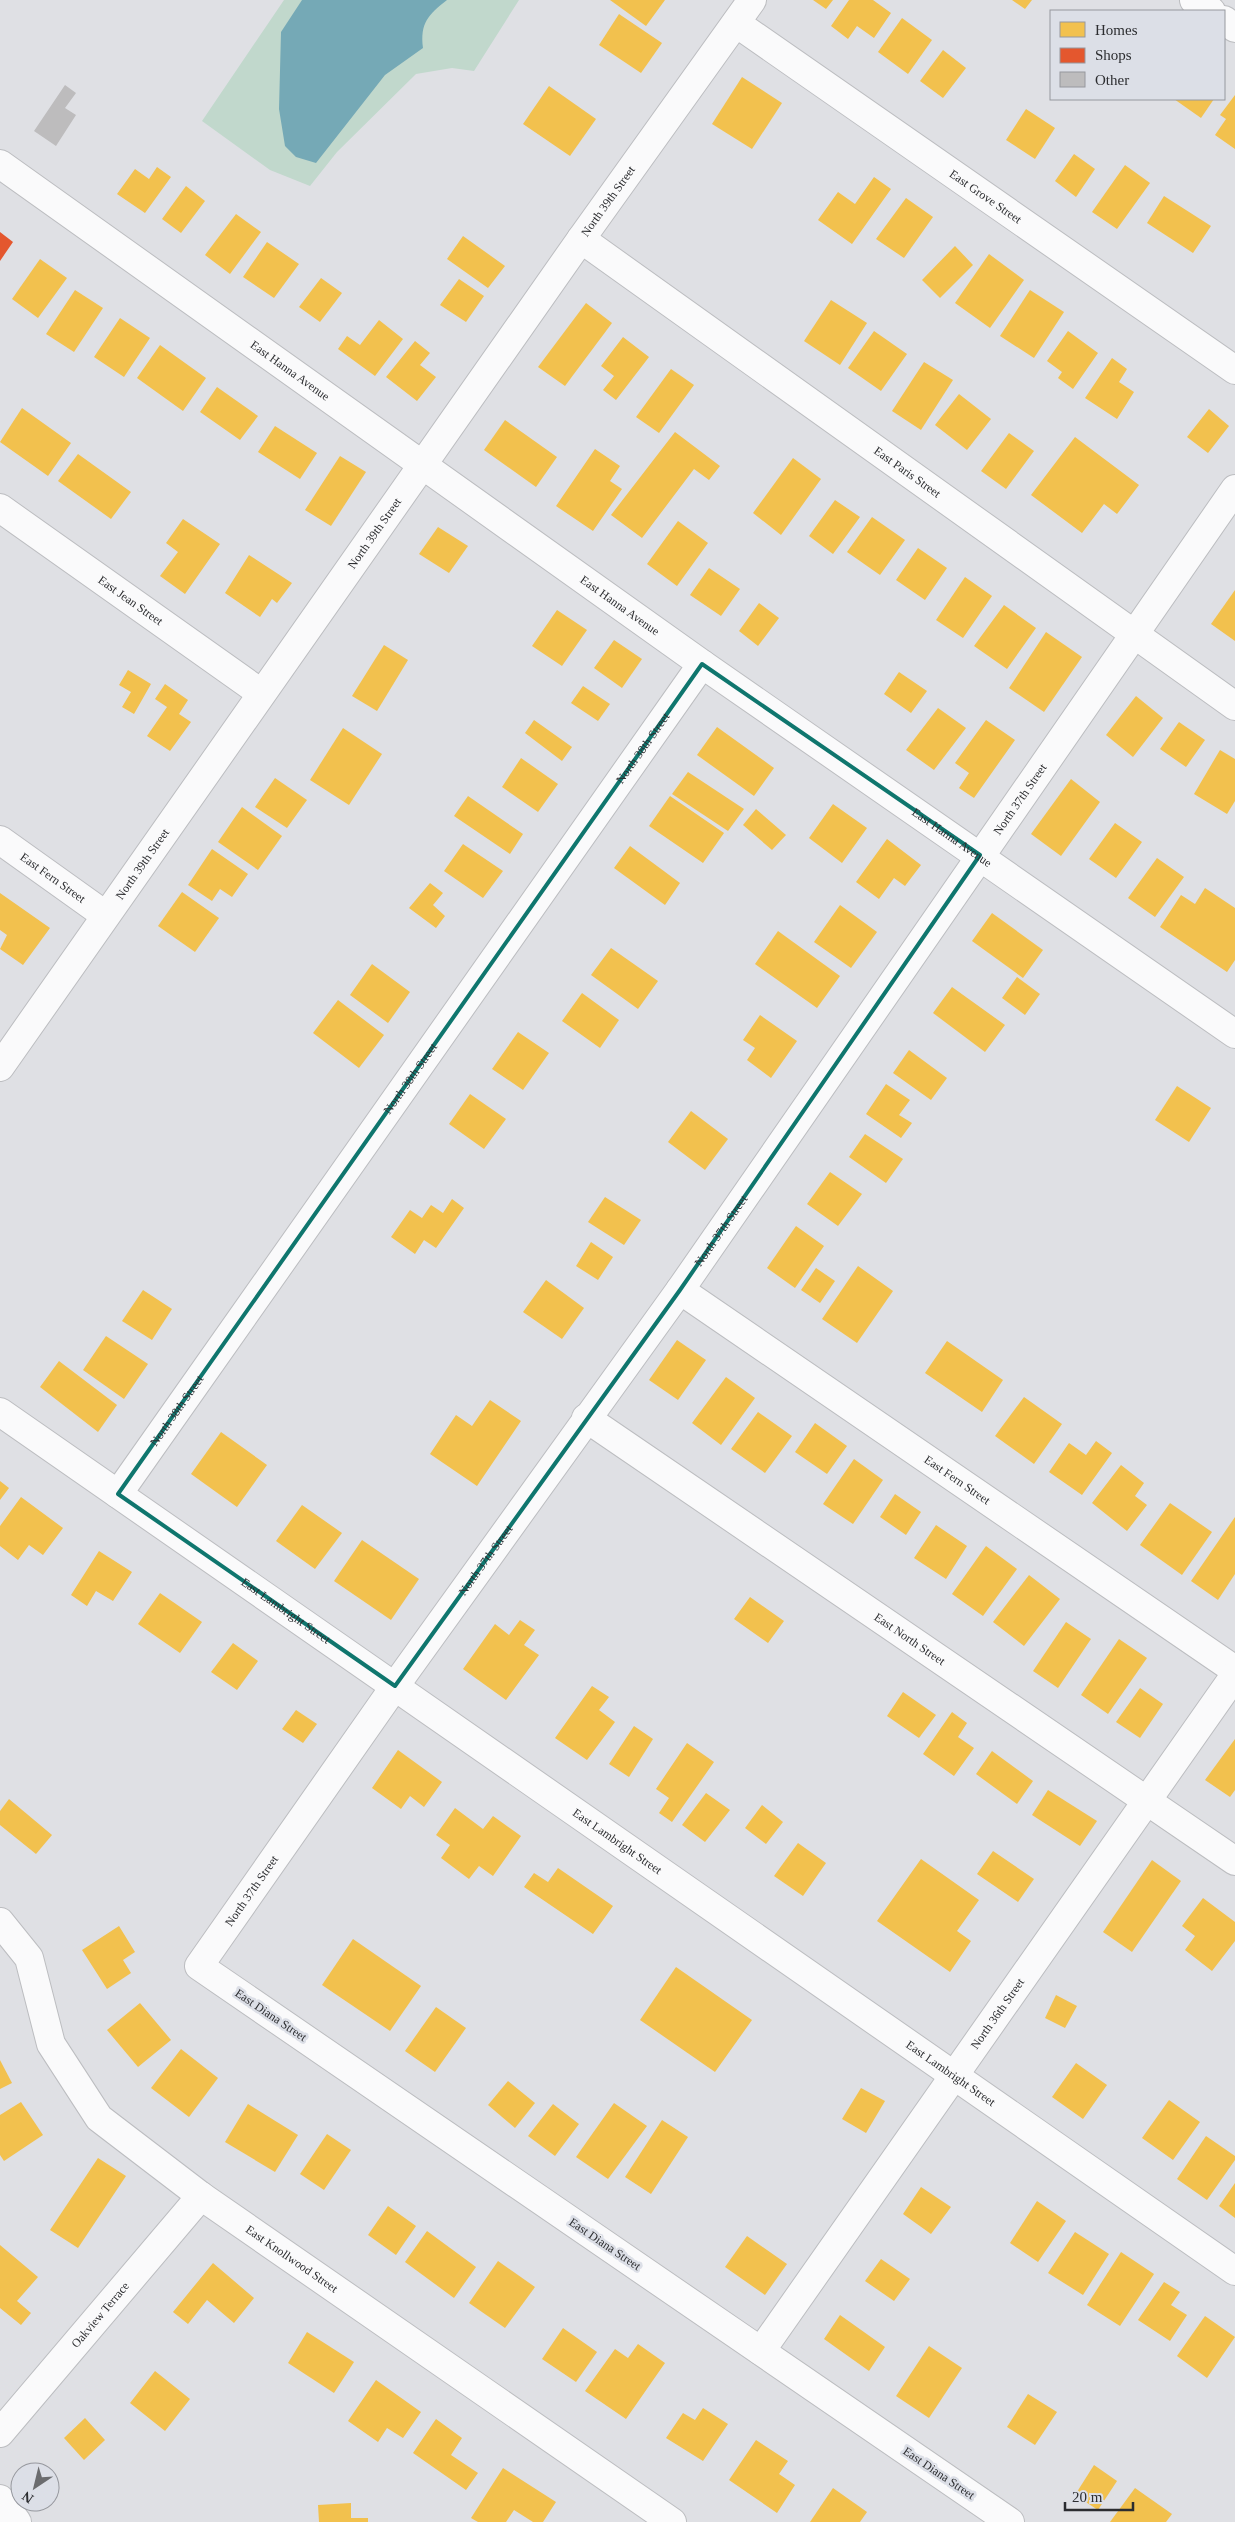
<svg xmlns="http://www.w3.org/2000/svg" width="1235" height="2522" font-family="Georgia,serif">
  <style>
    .green { fill: #c1d8cc }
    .water { fill: #75a9b6 }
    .homes { fill: #f2c14e }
    .shops { fill: #e4572e }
    .building { fill: #bdbcbd }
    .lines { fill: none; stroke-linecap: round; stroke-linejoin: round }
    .minor-casing { stroke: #bcbdc0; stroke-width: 30 }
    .minor { stroke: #fafafb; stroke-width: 28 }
    .marked { fill: none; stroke: #0f766e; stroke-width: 4; stroke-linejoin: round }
    .labels { text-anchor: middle; stroke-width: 5; stroke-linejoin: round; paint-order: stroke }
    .street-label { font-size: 12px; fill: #2c2d30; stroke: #dcdfe7 }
  </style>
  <rect width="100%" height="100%" fill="#dfe0e4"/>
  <path class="green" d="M284,0h235l-45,71 -22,-3 -36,6 -79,78 -27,34 -40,-16 -68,-49z"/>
  <path class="water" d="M302,0h145c-19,15 -27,23 -24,48l-38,27 -69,88 -20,-6 -11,-11 -6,-37 2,-77z"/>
  <g class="homes">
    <path d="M610,0h55l-19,26z"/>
    <path d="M813,0h20l-7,9z"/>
    <path d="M849,0h24l18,13 -17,25 -17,-12 -9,13 -17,-13z"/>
    <path d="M1012,0h20l-7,9z"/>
    <path d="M619,14l43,29 -21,30 -42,-28z"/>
    <path d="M902,18l30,22 -24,34 -30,-22z"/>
    <path d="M943,50l23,18 -23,30 -23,-17z"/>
    <path d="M742,77l40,26 -30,46 -40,-25z"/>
    <path d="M549,86l47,33 -26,37 -47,-32z"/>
    <path d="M1235,95v54l-20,-14 11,-16 -6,-4z"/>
    <path d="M1174,99h40l-13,19z"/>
    <path d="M1026,109l29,19 -20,31 -29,-19z"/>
    <path d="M1074,154l21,15 -19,28 -21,-16z"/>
    <path d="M1125,165l25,18 -33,46 -25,-17z"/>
    <path d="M157,167l14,10 -26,36 -28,-19 18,-25 14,10z"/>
    <path d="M874,177l17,12 -39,55 -34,-24 20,-28 17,12z"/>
    <path d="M186,186l19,15 -24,32 -19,-14z"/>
    <path d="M1164,196l47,30 -18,27 -46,-30z"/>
    <path d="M906,198l27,19 -29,41 -28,-19z"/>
    <path d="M236,214l25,18 -31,42 -25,-19z"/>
    <path d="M463,236l42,30 -17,22 -41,-29z"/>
    <path d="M267,242l32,22 -25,34 -31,-21z"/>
    <path d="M955,246l18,19 -33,33 -18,-18z"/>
    <path d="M989,254l35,26 -34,48 -35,-25z"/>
    <path d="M40,259l27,19 -29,40 -26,-19z"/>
    <path d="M321,278l21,15 -22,29 -21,-15z"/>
    <path d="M459,279l25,17 -18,26 -26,-17z"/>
    <path d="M75,290l28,18 -29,44 -28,-18z"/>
    <path d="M1030,290l34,22 -30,46 -34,-22z"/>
    <path d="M831,300l36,23 -27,42 -36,-24z"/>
    <path d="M586,303l26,20 -47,63 -27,-19z"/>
    <path d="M120,318l30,20 -26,39 -30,-20z"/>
    <path d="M379,320l24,19 -28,37 -37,-27 9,-13 13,9z"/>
    <path d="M874,331l33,23 -26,37 -33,-23z"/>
    <path d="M1068,331l30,22 -25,36 -15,-11 4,-6 -15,-11z"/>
    <path d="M623,337l26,20 -33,43 -13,-10 11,-14 -13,-10z"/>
    <path d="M415,341l15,12 -10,12 16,12 -19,24 -31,-24z"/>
    <path d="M160,345l46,33 -23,33 -46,-33z"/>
    <path d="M1112,358l15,11 -8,13 15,10 -17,27 -32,-21z"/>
    <path d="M924,362l29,18 -32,50 -29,-19z"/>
    <path d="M671,369l23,16 -35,48 -23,-16z"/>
    <path d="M217,387l41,29 -18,24 -40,-28z"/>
    <path d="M959,394l32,25 -24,31 -32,-25z"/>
    <path d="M22,408l49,35 -23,33 -48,-34z"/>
    <path d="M1209,409l20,17 -21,27 -21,-16z"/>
    <path d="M505,420l52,37 -21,30 -52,-37z"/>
    <path d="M275,426l42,27 -17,26 -42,-27z"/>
    <path d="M675,432l45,34 -11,14 -15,-11 -52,69 -31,-23z"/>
    <path d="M1009,433l25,18 -28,38 -25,-18z"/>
    <path d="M1075,437l64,48 -22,29 -13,-10 -22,29 -51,-38z"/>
    <path d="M595,449l25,17 -10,15 12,8 -29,42 -37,-25z"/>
    <path d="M78,454l53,38 -20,27 -53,-38z"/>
    <path d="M340,456l26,16 -35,54 -26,-16z"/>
    <path d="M793,458l28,21 -40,56 -28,-22z"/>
    <path d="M835,500l25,17 -27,37 -24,-18z"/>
    <path d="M872,517l33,23 -25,35 -33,-23z"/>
    <path d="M183,519l37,25 -35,50 -25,-18 18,-24 -12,-9z"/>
    <path d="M678,521l30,22 -31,43 -30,-22z"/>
    <path d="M438,527l30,19 -19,27 -30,-19z"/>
    <path d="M918,548l29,20 -22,32 -29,-20z"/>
    <path d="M249,555l43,28 -15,20 -5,-4 -12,18 -35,-24z"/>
    <path d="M709,568l31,21 -19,27 -31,-21z"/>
    <path d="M965,577l27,19 -29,42 -27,-18z"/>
    <path d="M1235,590v51l-24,-17z"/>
    <path d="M759,603l20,15 -21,28 -19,-15z"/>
    <path d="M1004,605l32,23 -29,41 -33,-23z"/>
    <path d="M557,610l30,20 -25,36 -30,-20z"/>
    <path d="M1046,632l36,25 -38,55 -35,-24z"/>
    <path d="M614,640l28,19 -20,29 -28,-20z"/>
    <path d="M384,645l24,15 -31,51 -25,-15z"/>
    <path d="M128,670l23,14 -17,30 -12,-7 9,-15 -12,-7z"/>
    <path d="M899,672l28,19 -16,22 -27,-19z"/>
    <path d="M165,684l23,16 -9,14 12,8 -21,29 -23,-15 20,-29 -12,-8z"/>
    <path d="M583,686l27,18 -12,17 -27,-18z"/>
    <path d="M1136,696l27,22 -30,39 -27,-22z"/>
    <path d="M938,708l28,20 -32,42 -28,-20z"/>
    <path d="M534,720l38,27 -10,14 -37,-28z"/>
    <path d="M986,720l29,20 -41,58 -15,-10 10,-15 -14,-10z"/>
    <path d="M1179,722l26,18 -19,27 -26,-18z"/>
    <path d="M717,727l57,41 -20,28 -57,-41z"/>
    <path d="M343,728l39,26 -33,51 -39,-25z"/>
    <path d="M1220,750l15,9v42l-8,13 -33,-20z"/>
    <path d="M521,758l37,26 -20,28 -36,-25z"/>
    <path d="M688,772l56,37 -16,22 -56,-37z"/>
    <path d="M275,778l32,22 -20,28 -32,-21z"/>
    <path d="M1071,779l29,23 -39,54 -30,-22z"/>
    <path d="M468,796l55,38 -13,20 -56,-38z"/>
    <path d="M670,796l54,37 -21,30 -54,-37z"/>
    <path d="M833,804l34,24 -25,35 -33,-25z"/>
    <path d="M242,807l40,29 -24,34 -40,-28z"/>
    <path d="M756,809l30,26 -14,15 -29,-25z"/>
    <path d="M1115,823l27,19 -26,36 -27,-19z"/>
    <path d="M887,839l34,26 -16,21 -11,-8 -15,21 -23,-17z"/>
    <path d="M463,844l40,27 -20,27 -39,-27z"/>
    <path d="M630,846l50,37 -15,22 -51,-37z"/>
    <path d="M212,849l36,25 -16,23 -12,-8 -8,12 -24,-16z"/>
    <path d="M1157,858l27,19 -29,40 -27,-19z"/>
    <path d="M430,883l13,10 -10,12 12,11 -9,12 -27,-20z"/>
    <path d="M1205,888l30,20v52l-8,12 -67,-45 21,-32 14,9z"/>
    <path d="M182,892l37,26 -24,34 -37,-26z"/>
    <path d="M0,893l50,35 -27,37 -23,-16 7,-14 -7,-5z"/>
    <path d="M840,905l37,27 -26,36 -37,-26z"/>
    <path d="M992,913l51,37 -20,28 -51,-37z"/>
    <path d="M778,931l62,45 -23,32 -62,-44z"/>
    <path d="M611,948l47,33 -20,28 -47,-34z"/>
    <path d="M372,964l38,28 -22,31 -38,-28z"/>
    <path d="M1017,977l23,17 -15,21 -23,-17z"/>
    <path d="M952,987l53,38 -20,27 -52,-39z"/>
    <path d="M582,993l37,27 -19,28 -38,-27z"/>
    <path d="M338,1000l46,35 -25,33 -46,-35z"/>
    <path d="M760,1015l37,26 -26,37 -24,-18 8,-12 -12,-8z"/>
    <path d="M518,1032l31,21 -26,37 -31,-21z"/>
    <path d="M909,1050l38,28 -16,22 -38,-27z"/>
    <path d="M886,1084l24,16 -11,15 13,8 -11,15 -35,-24z"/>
    <path d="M1177,1086l34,22 -22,34 -34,-22z"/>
    <path d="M470,1094l36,25 -22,30 -35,-25z"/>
    <path d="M691,1111l37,28 -23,31 -37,-28z"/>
    <path d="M865,1134l38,25 -17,24 -37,-26z"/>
    <path d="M830,1172l32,22 -24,32 -31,-22z"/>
    <path d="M605,1197l36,23 -17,25 -36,-23z"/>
    <path d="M452,1199l12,9 -28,40 -12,-8 -9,14 -24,-17 19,-27 12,8 9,-13 12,8z"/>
    <path d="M796,1226l28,20 -29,42 -28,-20z"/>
    <path d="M591,1242l22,15 -15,23 -22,-14z"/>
    <path d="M858,1266l35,25 -36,52 -35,-24z"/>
    <path d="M816,1268l19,13 -15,22 -19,-13z"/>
    <path d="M546,1280l38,28 -22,31 -39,-27z"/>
    <path d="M143,1290l29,19 -20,31 -30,-19z"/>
    <path d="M106,1336l42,28 -24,35 -41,-29z"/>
    <path d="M677,1340l29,20 -28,40 -29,-20z"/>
    <path d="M947,1341l56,39 -21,32 -57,-39z"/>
    <path d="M59,1361l58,44 -19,27 -58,-45z"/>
    <path d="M726,1377l29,21 -34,47 -29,-22z"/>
    <path d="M1024,1397l38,27 -28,40 -39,-28z"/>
    <path d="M490,1400l31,21 -44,65 -47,-32 26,-39 16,11z"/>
    <path d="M758,1412l34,24 -27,37 -34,-24z"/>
    <path d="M815,1423l32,23 -20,28 -32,-22z"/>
    <path d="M221,1432l46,33 -30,42 -46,-33z"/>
    <path d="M1096,1441l16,12 -30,42 -33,-23 20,-29 17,12z"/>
    <path d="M854,1459l29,21 -30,44 -30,-20z"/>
    <path d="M1121,1465l23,18 -9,13 12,9 -20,26 -35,-28z"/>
    <path d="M0,1481l9,7 -9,12z"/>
    <path d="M895,1494l26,18 -15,23 -26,-18z"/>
    <path d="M21,1497l42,31 -20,27 -14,-10 -11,15 -18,-14v-20z"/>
    <path d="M1170,1503l42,29 -30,43 -42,-30z"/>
    <path d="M302,1505l40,28 -27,36 -39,-28z"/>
    <path d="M1235,1517v57l-17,26 -27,-19z"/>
    <path d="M936,1525l31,21 -21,33 -32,-21z"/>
    <path d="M362,1540l57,39 -28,41 -57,-39z"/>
    <path d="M986,1546l31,23 -34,47 -31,-22z"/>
    <path d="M99,1551l33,21 -19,29 -17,-10 -9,15 -16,-11z"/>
    <path d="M1029,1575l31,24 -36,47 -31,-24z"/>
    <path d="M160,1593l42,29 -22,31 -42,-29z"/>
    <path d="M750,1597l34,24 -16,22 -34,-24z"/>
    <path d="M520,1620l15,10 -11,15 15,10 -33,45 -43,-31 32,-45 14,11z"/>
    <path d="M1066,1622l25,17 -33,49 -25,-17z"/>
    <path d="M1119,1639l28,19 -39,56 -27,-19z"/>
    <path d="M233,1643l25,18 -21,29 -26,-18z"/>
    <path d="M592,1686l17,11 -10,13 16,12 -28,38 -32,-22z"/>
    <path d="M1140,1688l23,16 -23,34 -24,-16z"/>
    <path d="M903,1692l33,23 -17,23 -32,-22z"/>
    <path d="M296,1710l21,14 -14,19 -21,-14z"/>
    <path d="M952,1712l15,11 -9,14 16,11 -20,28 -31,-22z"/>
    <path d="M634,1726l19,13 -24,38 -20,-13z"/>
    <path d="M1235,1739v51l-5,7 -25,-17z"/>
    <path d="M687,1743l27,19 -42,60 -13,-9 10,-15 -13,-9z"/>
    <path d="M398,1750l44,32 -18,25 -14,-11 -9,13 -29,-21z"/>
    <path d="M992,1751l41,30 -16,23 -41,-30z"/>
    <path d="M1048,1790l49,31 -17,25 -48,-31z"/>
    <path d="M706,1793l24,17 -25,32 -23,-17z"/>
    <path d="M9,1799l43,36 -16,19 -36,-29v-14z"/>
    <path d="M762,1805l21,17 -17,22 -21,-16z"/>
    <path d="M455,1808l28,21 10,-13 28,20 -28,40 -14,-10 -10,13 -28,-21 9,-13 -14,-10z"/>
    <path d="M798,1843l28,20 -23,33 -29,-20z"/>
    <path d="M993,1851l41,28 -16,23 -41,-28z"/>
    <path d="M921,1859l58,41 -22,31 14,10 -21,31 -73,-51z"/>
    <path d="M1152,1860l29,21 -49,71 -29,-20z"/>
    <path d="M558,1868l55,38 -20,28 -69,-47 10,-14 14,9z"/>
    <path d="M1203,1898l32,24v19l-23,30 -27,-21 10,-14 -13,-10z"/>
    <path d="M119,1926l16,26 -12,8 8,13 -24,16 -25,-39z"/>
    <path d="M353,1939l68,47 -31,45 -68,-46z"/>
    <path d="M676,1967l76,53 -37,52 -75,-52z"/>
    <path d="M1056,1995l21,11 -12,22 -20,-10z"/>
    <path d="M140,2003l31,37 -33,27 -31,-37z"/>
    <path d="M436,2007l30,21 -31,44 -30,-21z"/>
    <path d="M181,2049l37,29 -29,39 -38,-29z"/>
    <path d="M0,2060l12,23 -12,6z"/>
    <path d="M1076,2063l31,22 -24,34 -31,-22z"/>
    <path d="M508,2081l27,22 -20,25 -27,-23z"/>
    <path d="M861,2088l24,13 -19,32 -24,-14z"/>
    <path d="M1169,2100l31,22 -27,38 -31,-22z"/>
    <path d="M21,2102l22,33 -39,26 -4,-6v-40z"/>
    <path d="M614,2103l33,23 -39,53 -32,-22z"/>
    <path d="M248,2104l50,31 -23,37 -50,-30z"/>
    <path d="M553,2104l26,20 -24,32 -27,-20z"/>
    <path d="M662,2120l26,17 -37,57 -26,-17z"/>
    <path d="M327,2134l24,16 -27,40 -24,-16z"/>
    <path d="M1206,2136l29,20v4l-28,40 -30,-21z"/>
    <path d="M98,2158l28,18 -48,72 -28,-18z"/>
    <path d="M1235,2183v35l-16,-12z"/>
    <path d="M921,2187l30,20 -20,27 -28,-20z"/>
    <path d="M1037,2201l29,20 -28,41 -28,-19z"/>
    <path d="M388,2206l28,20 -20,29 -28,-20z"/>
    <path d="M427,2231l49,36 -22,31 -49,-36z"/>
    <path d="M1075,2232l34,22 -26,41 -35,-22z"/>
    <path d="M747,2236l40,28 -22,31 -40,-28z"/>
    <path d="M0,2245l38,32 -21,24 14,12 -10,12 -21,-17z"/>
    <path d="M1121,2252l33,22 -34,52 -33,-21z"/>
    <path d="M881,2259l29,20 -16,22 -29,-20z"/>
    <path d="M498,2261l37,26 -30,41 -36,-25z"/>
    <path d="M213,2263l41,35 -20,25 -27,-23 -19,24 -15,-12z"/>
    <path d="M1164,2282l16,10 -9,13 16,10 -17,26 -32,-21z"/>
    <path d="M840,2315l45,32 -16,24 -45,-32z"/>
    <path d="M1205,2316l30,21 -28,41 -30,-22z"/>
    <path d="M563,2328l34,24 -21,30 -34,-23z"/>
    <path d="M307,2332l47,30 -20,31 -46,-30z"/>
    <path d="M638,2344l27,19 -39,56 -41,-28 30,-42 13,9z"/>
    <path d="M929,2346l33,22 -33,50 -33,-22z"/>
    <path d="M155,2371l35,28 -25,32 -35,-28z"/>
    <path d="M376,2380l45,32 -18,26 -16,-10 -9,14 -30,-21z"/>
    <path d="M1028,2394l29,18 -22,33 -28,-18z"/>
    <path d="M703,2408l25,16 -25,37 -37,-23 17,-25 12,7z"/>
    <path d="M85,2418l20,22 -21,20 -20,-22z"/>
    <path d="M436,2419l26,19 -11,17 27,18 -12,17 -53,-37z"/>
    <path d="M756,2440l32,21 -9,13 16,11 -18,28 -48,-33z"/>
    <path d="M1094,2465l23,16 -19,29 -23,-15z"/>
    <path d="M503,2468l53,34 -13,20h-10l-19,-12 -8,12h-28l-7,-4z"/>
    <path d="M833,2488l34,24 -7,10h-50z"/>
    <path d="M1135,2488l37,26 -6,8h-56z"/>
    <path d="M351,2503v15h17v4h-49l-1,-17z"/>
  </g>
  <path class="shops" d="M0,232l13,10 -13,19z"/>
  <path class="building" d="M65,85l11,8 -11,15 11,7 -20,31 -22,-15z"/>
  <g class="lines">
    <defs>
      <g id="minor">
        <path d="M1194,0l17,11"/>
        <path d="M1224,20l11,8"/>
        <path id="s1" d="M736,23l499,347"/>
        <path id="s2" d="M0,164l702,500 533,370"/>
        <path id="s3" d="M581,239l654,467"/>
        <path id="s4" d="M0,508l261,185"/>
        <path id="s5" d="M0,840l105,75"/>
        <path id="s6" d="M0,1067l581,-828 171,-239"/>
        <path id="s7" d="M680,1290l555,380"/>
        <path id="s8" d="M0,1412l1235,859"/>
        <path id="s9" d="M586,1418l649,443"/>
        <path id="s10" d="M118,1494l584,-830"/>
        <path id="s11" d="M0,1922l29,36 22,86 48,74 102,78 471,326"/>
        <path id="s12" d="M761,2351l474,-676"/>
        <path id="s13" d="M0,2433l201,-237"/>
        <path d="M0,2499l17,23"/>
        <path id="s14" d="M1010,2522l-811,-556 196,-280 285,-396 555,-801"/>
      </g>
    </defs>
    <use href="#minor" class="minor-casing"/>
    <use href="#minor" class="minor"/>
  </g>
  <path class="marked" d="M702,664l278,191 -300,435 -285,396 -277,-192z"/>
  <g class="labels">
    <g class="street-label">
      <text dy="4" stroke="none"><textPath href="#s1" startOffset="304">East Grove Street</textPath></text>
      <text dy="4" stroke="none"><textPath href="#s6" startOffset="1058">North 39th Street</textPath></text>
      <text dy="4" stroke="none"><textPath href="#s2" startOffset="356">East Hanna Avenue</textPath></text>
      <text dy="4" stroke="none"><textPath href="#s3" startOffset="401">East Paris Street</textPath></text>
      <text dy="4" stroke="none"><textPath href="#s6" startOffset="652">North 39th Street</textPath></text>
      <text dy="4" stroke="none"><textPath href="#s4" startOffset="160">East Jean Street</textPath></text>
      <text dy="4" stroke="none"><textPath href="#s2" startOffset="761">East Hanna Avenue</textPath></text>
      <text dy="4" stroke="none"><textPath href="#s10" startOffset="912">North 38th Street</textPath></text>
      <text dy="4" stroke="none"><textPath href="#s14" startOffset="2410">North 37th Street</textPath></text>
      <text dy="4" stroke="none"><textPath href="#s2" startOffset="1166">East Hanna Avenue</textPath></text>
      <text dy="4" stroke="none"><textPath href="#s6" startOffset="248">North 39th Street</textPath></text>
      <text dy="4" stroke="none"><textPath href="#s5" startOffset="65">East Fern Street</textPath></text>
      <text dy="4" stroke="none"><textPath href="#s10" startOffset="508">North 38th Street</textPath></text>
      <text dy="4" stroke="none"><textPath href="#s14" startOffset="1885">North 37th Street</textPath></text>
      <text dy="4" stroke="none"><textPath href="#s10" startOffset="102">North 38th Street</textPath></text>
      <text dy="4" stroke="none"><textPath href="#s7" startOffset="336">East Fern Street</textPath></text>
      <text dy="4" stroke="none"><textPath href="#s14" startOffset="1480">North 37th Street</textPath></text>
      <text dy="4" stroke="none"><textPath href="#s8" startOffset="348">East Lambright Street</textPath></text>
      <text dy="4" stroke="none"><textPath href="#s9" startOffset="392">East North Street</textPath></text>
      <text dy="4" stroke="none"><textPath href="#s8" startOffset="752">East Lambright Street</textPath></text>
      <text dy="4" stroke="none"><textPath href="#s14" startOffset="1075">North 37th Street</textPath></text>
      <text dy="4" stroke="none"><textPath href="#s12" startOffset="412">North 36th Street</textPath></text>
      <text transform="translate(271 2015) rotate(34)" y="4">East Diana Street</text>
      <text dy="4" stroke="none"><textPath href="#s8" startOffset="1158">East Lambright Street</textPath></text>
      <text transform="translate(605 2244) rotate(34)" y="4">East Diana Street</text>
      <text dy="4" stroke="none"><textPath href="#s11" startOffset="462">East Knollwood Street</textPath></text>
      <text dy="4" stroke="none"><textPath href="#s13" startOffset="155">Oakview Terrace</textPath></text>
      <text transform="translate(939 2473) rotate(34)" y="4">East Diana Street</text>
    </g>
  </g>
  <rect x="1050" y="10" width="175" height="90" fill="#dcdfe7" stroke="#96989e"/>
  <rect x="1060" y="22" width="25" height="15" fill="#f2c14e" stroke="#96989e"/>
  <text x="1095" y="35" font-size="15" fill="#2c2d30">Homes</text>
  <rect x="1060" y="48" width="25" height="15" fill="#e4572e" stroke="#96989e"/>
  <text x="1095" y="60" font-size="15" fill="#2c2d30">Shops</text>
  <rect x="1060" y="72" width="25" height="15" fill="#bdbcbd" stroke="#96989e"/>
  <text x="1095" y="85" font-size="15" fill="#2c2d30">Other</text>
  <g transform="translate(35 2487) rotate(215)"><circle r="24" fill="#dcdfe7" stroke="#96989e"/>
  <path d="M0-4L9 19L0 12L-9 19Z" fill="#6b6c6f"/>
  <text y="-8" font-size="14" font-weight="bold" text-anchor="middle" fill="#2c2d30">N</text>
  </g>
  <path d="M1065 2502v8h68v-8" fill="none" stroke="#2c2d30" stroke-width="2.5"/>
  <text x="1072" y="2502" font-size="15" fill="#2c2d30" stroke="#dcdfe7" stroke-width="4" paint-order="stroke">20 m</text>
</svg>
